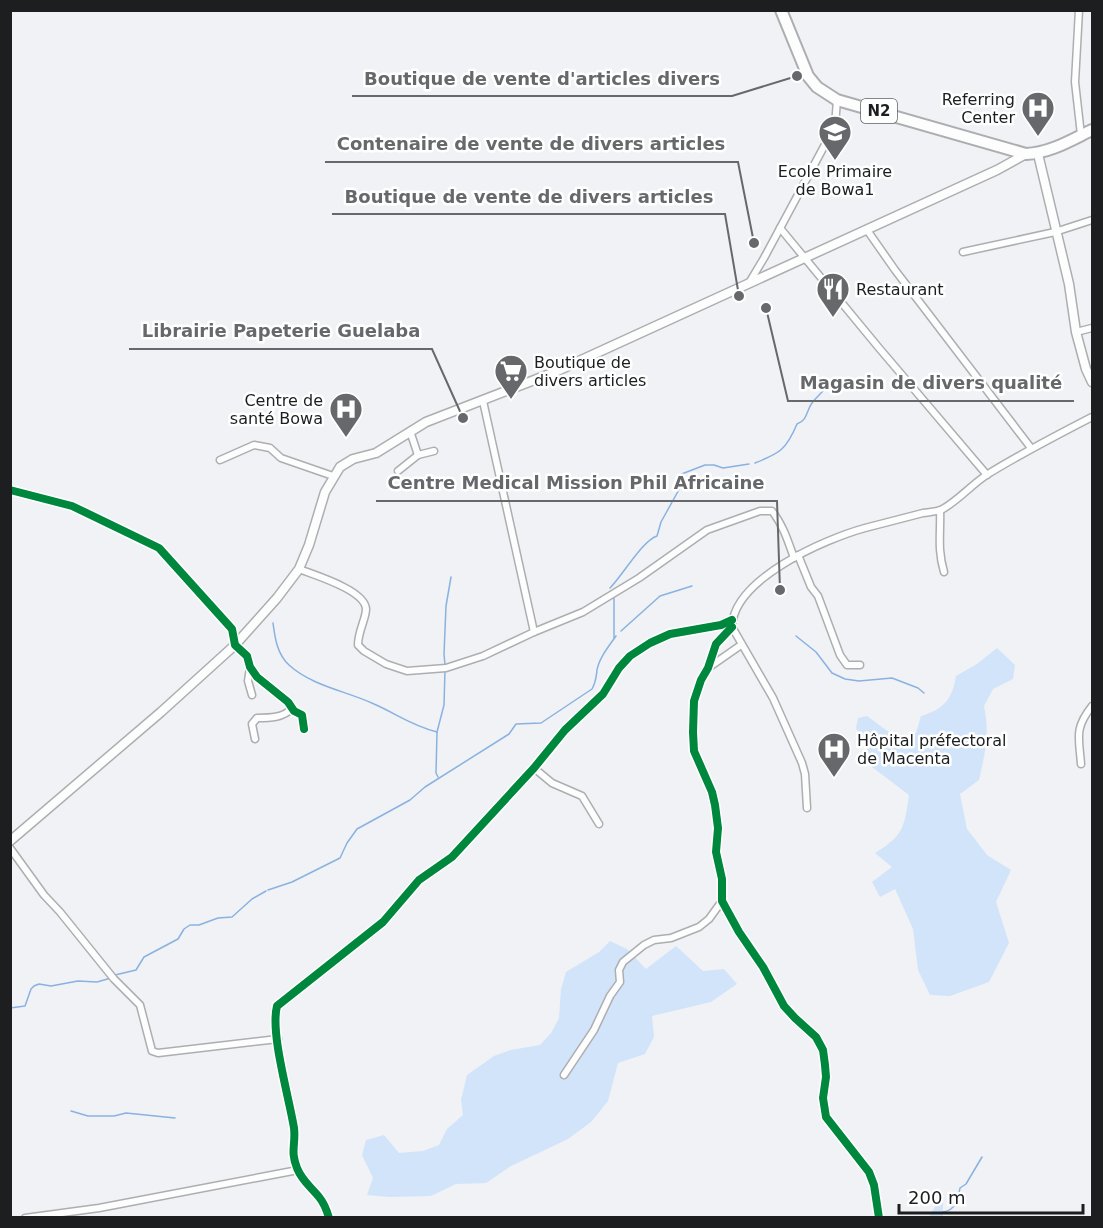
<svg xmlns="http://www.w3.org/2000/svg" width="1103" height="1228" font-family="'DejaVu Sans',sans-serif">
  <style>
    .green { fill: #d2e4fa }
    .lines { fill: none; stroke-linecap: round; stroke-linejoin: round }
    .stream { stroke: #89b2e1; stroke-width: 1.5 }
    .minor-casing { stroke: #acaeb0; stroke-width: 9 }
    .secondary-casing { stroke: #acaeb0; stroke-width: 11 }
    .trunk-casing { stroke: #acaeb0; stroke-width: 14 }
    .minor { stroke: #fdfdfe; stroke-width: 6 }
    .secondary { stroke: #fdfdfe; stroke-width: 8 }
    .trunk { stroke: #fdfdfe; stroke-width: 10 }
    .cycleway-casing { stroke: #fff; stroke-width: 11 }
    .cycleway { stroke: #00873e; stroke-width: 8 }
    .labels { text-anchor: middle; stroke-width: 5; stroke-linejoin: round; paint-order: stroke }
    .shield { fill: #fff; stroke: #606263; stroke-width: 1.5 }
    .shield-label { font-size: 15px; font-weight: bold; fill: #1c1e20 }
    .poi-label { font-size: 16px; fill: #1c1e20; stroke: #fff; text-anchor: start }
    .leader { fill: none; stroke: #66686b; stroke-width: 2 }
    .callout-dot { fill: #66686b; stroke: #fff; stroke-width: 2 }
    .callout-label { font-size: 18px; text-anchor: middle; font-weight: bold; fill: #66686b; stroke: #fff; stroke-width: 5; stroke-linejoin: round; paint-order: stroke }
  </style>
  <rect width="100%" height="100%" fill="#f0f2f5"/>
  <g class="green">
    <path d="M997,648l18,17 -2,14 -20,10 -9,17c6,26 1,48 -5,74l-19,14 7,35 20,26 24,15 -15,32 13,41 -20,39 -39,14 -20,-1 -12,-25 -5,-41 -18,-40 -15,8 -8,-15 20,-15 -17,-14c29,-18 29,-25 34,-58l-37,-28 -4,-16 -12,-23 2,-10 9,-2 34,25 15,-8 5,-17c23,-7 31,-16 35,-40l21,-12z"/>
    <path d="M610,941l17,8 19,20 30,-23 27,25 21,-2 13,15 -26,18 -59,14 2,21 -9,17 -27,9 -10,38 -17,21 -23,17 -57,27 -25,17 -30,1 -25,12 -41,1 -23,-2 6,-17 -11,-23 4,-15 18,-5 15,18 24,-2 16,-6 8,-16 16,-14 -2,-15 6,-25 27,-19 17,-6 29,-5 11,-12 8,-15 2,-29 5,-17 33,-20z"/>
    <path d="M943,1203v14h-14l7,-12z"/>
  </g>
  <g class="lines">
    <g class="stream">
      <path d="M755,463c25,-10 31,-13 42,-39 11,-4 9,-13 15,-21 3,-4 7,-8 11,-12"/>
      <path d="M610,588c13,-13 32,-47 47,-52l4,-14 20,-36 -3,-6 1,-5 26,-10h9l9,3 26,-4"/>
      <path d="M614,597v41"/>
      <path d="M273,623c2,15 4,31 16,42 23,21 57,26 85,39 23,10 36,21 63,28"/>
      <path d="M621,631l39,-35 32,-10"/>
      <path d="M796,636l20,16 16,21 13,6 14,2 33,-3 26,10 6,5"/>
      <path d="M445,665l-1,-11 2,-48 5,-29"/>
      <path d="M438,777l-2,-4 1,-41 7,-27 1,-35"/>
      <path d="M268,890l24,-8 48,-24 7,-15 10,-14 53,-29 15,-13 84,-53 7,-10 25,-1 51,-34c4,-7 4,-11 5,-19 2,-12 12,-24 19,-34"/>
      <path d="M115,975l21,-5 8,-13 34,-18 6,-10 6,-4h9l19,-7 14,-1 20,-18 14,-8"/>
      <path d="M10,1008l15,-2 6,-17 3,-3 5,-2 12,2 27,-5 19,1 14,-4"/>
      <path d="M71,1111l17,5h26l12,-3 49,5"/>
      <path d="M943,1212c13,-2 15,-12 17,-24l6,-4 16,-27"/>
    </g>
    <defs>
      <g id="minor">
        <path d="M1079,10l-4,72 6,53"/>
        <path d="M780,228l99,120 108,127"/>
        <path d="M867,230l28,40 136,178"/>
        <path d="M963,252l92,-20 37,-12"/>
        <path d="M749,283l15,-25 71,-132 2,-26"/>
        <path d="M1076,332l16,-4"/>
        <path d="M483,401l51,231"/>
        <path d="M410,431l8,24"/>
        <path d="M220,460l34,-15 16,3 11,10 52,18"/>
        <path d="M398,471l20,-16 16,-4"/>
        <path d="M10,490l62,16 87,42 73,81 3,16 12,11 3,11 7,10 31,25 6,9 8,4 2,14"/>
        <path d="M940,510c1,23 -3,38 4,62"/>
        <path d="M798,555l13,32 7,9 22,59 7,10h13"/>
        <path d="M299,569c15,6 66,21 67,40 0,10 -8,22 -8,36l6,6 22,13 21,7 39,-3 37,-12 51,-24 49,-20 56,-34 68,-48 53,-19h12c11,14 16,30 22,47"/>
        <path d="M732,627l-16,17 -8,24 -7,12 -7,21 -1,31 1,19 18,41 3,13 3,23 -2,24 6,27v22l17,31 24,35 21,39 11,12 21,19 7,13 2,15 1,12 -3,21 3,19 43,55 5,13 5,33"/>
        <path d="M250,668l-2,13 4,14"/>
        <path d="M708,668l33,-23"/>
        <path d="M255,739l-3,-15 5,-6c12,0 27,0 35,-10"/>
        <path d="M1081,764c-2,-27 -7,-35 11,-58"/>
        <path d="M534,768l18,15 30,13 17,28"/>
        <path d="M807,808l-2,-34 -3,-11 -29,-65 -41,-71c1,-48 93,-88 133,-99 19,-5 38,-10 58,-15 5,-1 12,-1 18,-3 17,-9 31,-26 47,-36 34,-21 69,-39 104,-57"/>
        <path d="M10,848l34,47 16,17 54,67 26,26 12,46 6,2 120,-14"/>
        <path d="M564,1075l30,-45 16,-34 10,-14 -1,-12 4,-8 21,-17 10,-5 17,-2 28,-11 10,-8 13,-18"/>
        <path d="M25,1218l74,-10 199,-38"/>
        <path d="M329,1218c-2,-7 -5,-15 -10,-21 -8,-10 -17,-16 -22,-29 -7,-17 -1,-24 -3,-40 -5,-31 -24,-95 -17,-122l106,-84 36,-42 33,-23 82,-89 31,-38 38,-36 16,-26 11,-12 20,-13 20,-9 51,-9 11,-5"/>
      </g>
      <g id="secondary">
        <path d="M1038,154l31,130 7,48 10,37 6,13"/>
        <path d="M10,841l151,-129 74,-67 42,-47 22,-29 10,-24 16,-53 15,-25 13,-8 23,-6 50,-31 129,-50 442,-202 29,-16"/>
      </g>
      <path id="trunk" d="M781,10l27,66 9,11 20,13 189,54c24,-1 45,-14 66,-24"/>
    </defs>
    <use href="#minor" class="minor-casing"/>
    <use href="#secondary" class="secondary-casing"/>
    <use href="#trunk" class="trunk-casing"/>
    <use href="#minor" class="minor"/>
    <use href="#secondary" class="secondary"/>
    <use href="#trunk" class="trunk"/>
    <defs>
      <g id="cycleway">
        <path d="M10,490l62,16 87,42 73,81 3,16 12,11 3,11 7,10 31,25 6,9 8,4 2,14"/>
        <path d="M732,627l-16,17 -8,24 -7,12 -7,21 -1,31 1,19 18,41 3,13 3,23 -2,24 6,27v22l17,31 24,35 21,39 11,12 21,19 7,13 2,15 1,12 -3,21 3,19 43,55 5,13 5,33"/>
        <path d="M329,1218c-2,-7 -5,-15 -10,-21 -8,-10 -17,-16 -22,-29 -7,-17 -1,-24 -3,-40 -5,-31 -24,-95 -17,-122l106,-84 36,-42 33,-23 82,-89 31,-38 38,-36 16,-26 11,-12 20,-13 20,-9 51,-9 11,-5"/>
      </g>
    </defs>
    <use href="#cycleway" class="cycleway-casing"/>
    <use href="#cycleway" class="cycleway"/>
  </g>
  <defs>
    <symbol id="hospital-pin" viewBox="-11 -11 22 30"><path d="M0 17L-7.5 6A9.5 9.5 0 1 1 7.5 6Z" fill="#66686b" stroke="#fff"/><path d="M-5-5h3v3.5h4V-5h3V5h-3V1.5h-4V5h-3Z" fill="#fff"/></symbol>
    <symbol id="school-pin" viewBox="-11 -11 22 30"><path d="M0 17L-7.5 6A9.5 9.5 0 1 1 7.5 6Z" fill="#66686b" stroke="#fff"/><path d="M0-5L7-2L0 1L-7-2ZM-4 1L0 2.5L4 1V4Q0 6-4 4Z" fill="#fff"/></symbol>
    <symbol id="restaurant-pin" viewBox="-11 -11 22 30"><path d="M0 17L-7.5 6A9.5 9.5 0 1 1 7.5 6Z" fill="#66686b" stroke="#fff"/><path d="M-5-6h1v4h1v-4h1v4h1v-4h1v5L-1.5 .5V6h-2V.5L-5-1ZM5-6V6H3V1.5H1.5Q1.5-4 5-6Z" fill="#fff"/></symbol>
    <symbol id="supermarket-pin" viewBox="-11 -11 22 30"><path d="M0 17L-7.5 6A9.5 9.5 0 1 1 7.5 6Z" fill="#66686b" stroke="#fff"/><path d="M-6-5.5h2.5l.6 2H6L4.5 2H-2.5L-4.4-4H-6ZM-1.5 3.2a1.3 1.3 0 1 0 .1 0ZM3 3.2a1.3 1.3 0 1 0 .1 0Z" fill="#fff"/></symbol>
  </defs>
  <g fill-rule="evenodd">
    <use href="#hospital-pin" x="1019" y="89" width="38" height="52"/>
    <use href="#school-pin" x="816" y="113" width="38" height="52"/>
    <use href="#restaurant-pin" x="814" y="270" width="38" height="52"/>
    <use href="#supermarket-pin" x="492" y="352" width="38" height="52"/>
    <use href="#hospital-pin" x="327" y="390" width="38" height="52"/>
    <use href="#hospital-pin" x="815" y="730" width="38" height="52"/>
  </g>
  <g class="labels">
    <rect class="shield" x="861" y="99" width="36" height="24" rx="4.5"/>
    <g class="shield-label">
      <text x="879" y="116">N2</text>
    </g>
    <g class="poi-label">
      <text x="1015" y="105" text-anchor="end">Referring<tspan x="1015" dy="18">Center</tspan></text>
      <text x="835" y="177" text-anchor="middle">Ecole Primaire<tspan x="835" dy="18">de Bowa1</tspan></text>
      <text x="856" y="295">Restaurant</text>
      <text x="534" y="368">Boutique de<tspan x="534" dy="18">divers articles</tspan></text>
      <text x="323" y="406" text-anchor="end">Centre de<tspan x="323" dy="18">santé Bowa</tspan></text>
      <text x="857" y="746">Hôpital préfectoral<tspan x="857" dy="18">de Macenta</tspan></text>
    </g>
  </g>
  <path class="leader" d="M797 76L732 96H352M754 243L738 162H325M739 296L725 214H332M463 418L432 349H129M766 308L788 401H1074M780 590L777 501H376"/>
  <g class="callout-dot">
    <circle cx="797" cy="76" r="6"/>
    <circle cx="754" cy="243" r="6"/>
    <circle cx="739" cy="296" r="6"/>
    <circle cx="463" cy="418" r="6"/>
    <circle cx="766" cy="308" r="6"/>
    <circle cx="780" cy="590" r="6"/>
  </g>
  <g class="callout-label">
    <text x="542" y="85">Boutique de vente d'articles divers</text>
    <text x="531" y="150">Contenaire de vente de divers articles</text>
    <text x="529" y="203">Boutique de vente de divers articles</text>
    <text x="281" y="337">Librairie Papeterie Guelaba</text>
    <text x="931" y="389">Magasin de divers qualité</text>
    <text x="576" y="489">Centre Medical Mission Phil Africaine</text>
  </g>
  <rect width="1103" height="1228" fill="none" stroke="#1c1e20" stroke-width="24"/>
  <path d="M899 1204v9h184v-9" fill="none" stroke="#1c1e20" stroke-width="3"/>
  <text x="908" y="1204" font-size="18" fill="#1c1e20" stroke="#ffffff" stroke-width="4.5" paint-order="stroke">200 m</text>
</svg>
